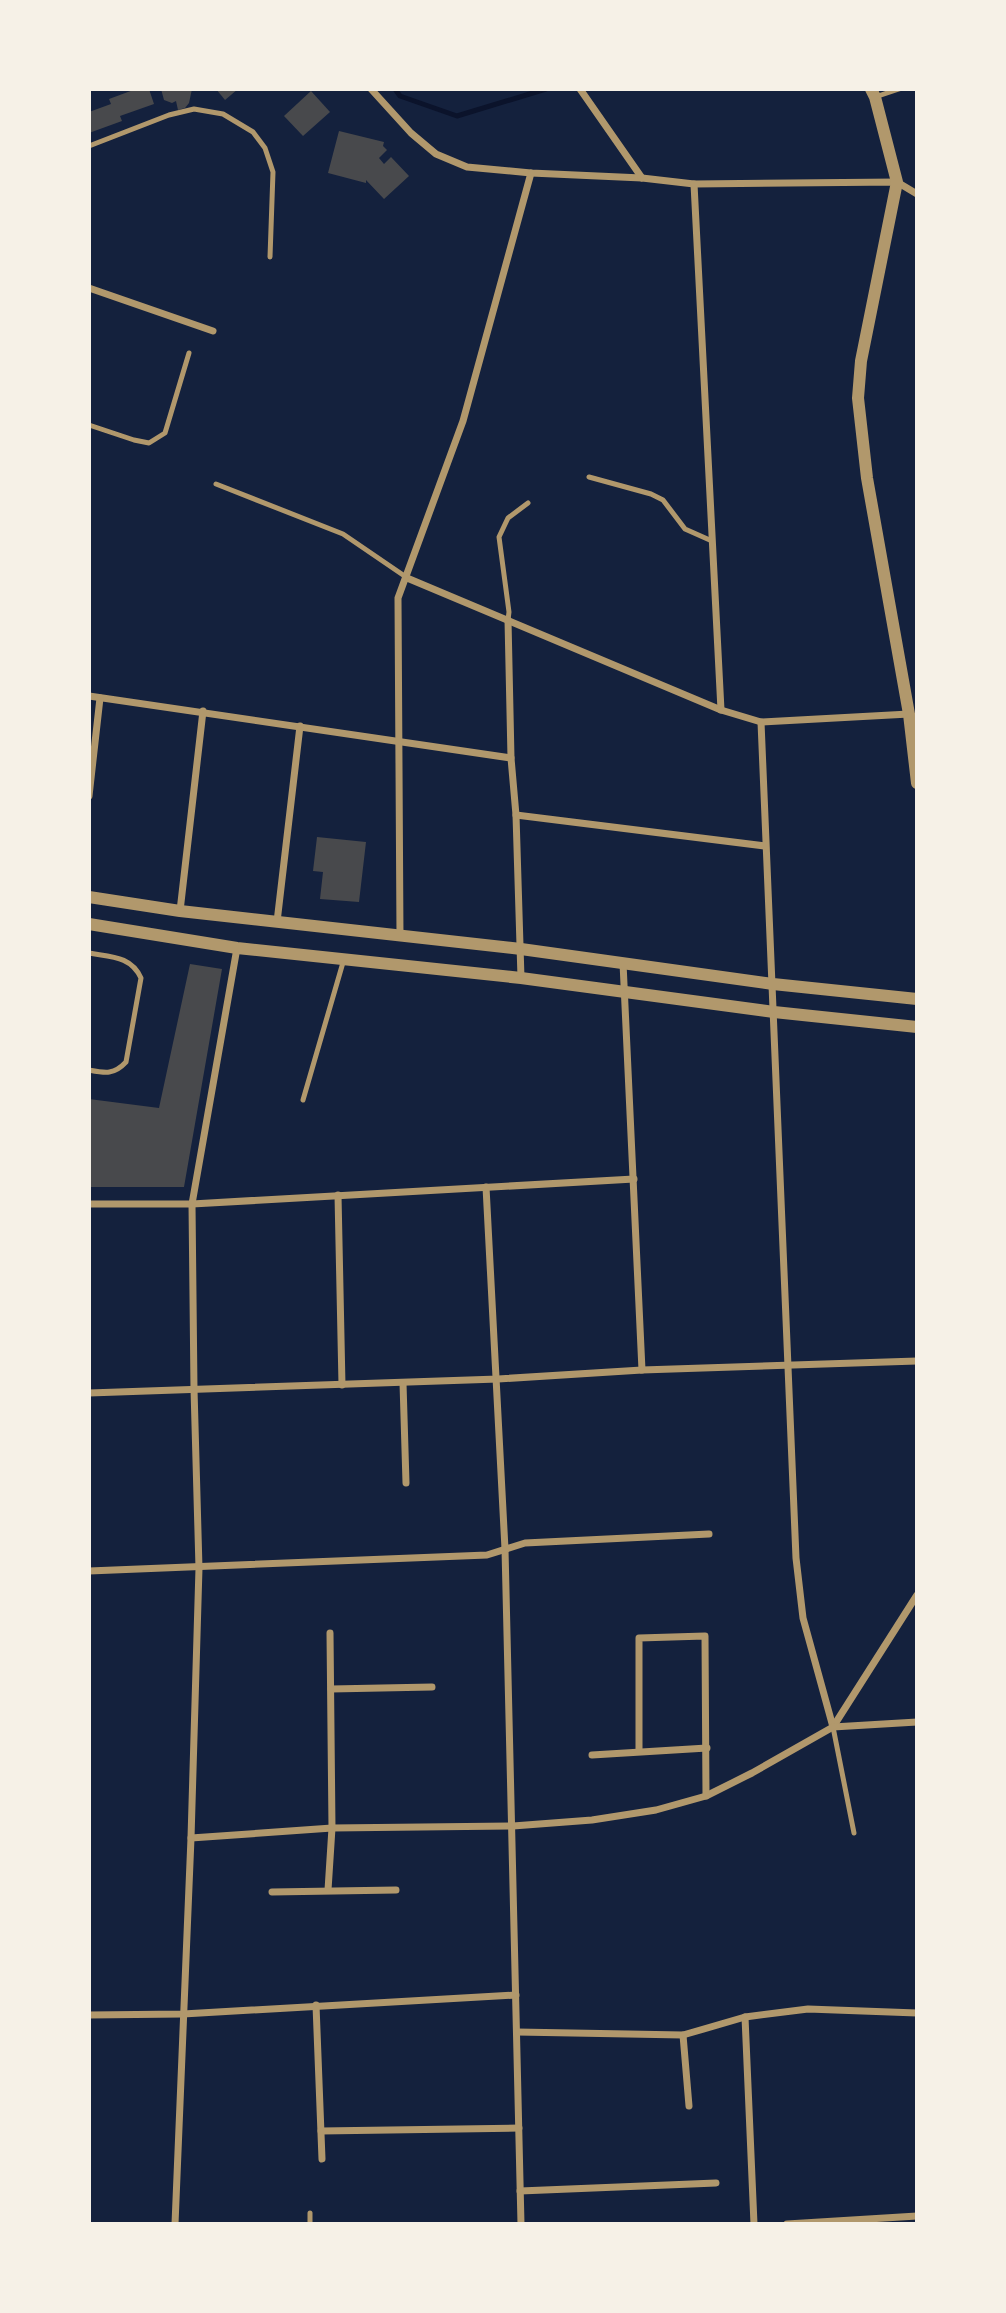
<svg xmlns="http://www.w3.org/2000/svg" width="1006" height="2313" font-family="'Varela Round',sans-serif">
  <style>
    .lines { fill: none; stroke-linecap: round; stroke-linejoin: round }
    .stream { stroke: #0b132b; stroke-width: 5 }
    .building { fill: #48494c }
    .service { stroke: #b1986c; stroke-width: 5 }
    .minor { stroke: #b1986c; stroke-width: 7 }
    .tertiary { stroke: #b1986c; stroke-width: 12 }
  </style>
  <rect width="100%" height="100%" fill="#14213d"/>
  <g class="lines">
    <path class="stream" d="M395,89l5,7 57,20 89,-27"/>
  </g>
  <g class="building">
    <path d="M136,89h13l5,15 -34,12 2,5 -33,12v-21l22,-8 -2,-5z"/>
    <path d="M161,89h31l-3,14 -4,5 -7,2 -2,-9 -4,2 -8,-3z"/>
    <path d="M216,89h22l-13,11z"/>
    <path d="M311,91l19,21 -27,24 -19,-20z"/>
    <path d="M339,131l45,11 -1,4 4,4 -8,8 5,6 7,-7 18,19 -25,23 -18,-19v3l-38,-10z"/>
    <path d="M317,837l49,5 -7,60 -39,-3 3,-27 -10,-1z"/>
    <path d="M190,964l32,5 -38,218h-95v-88l70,9z"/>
  </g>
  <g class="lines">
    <g class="service">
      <path d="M875,97l24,-8"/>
      <path d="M89,146l80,-31 25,-6 29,5 30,18 12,16 8,24 -3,85"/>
      <path d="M89,425l45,15 15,3 16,-10 24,-80"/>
      <path d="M589,477l62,17 12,6 22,29 27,12"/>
      <path d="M216,484l127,50 63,43"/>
      <path d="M508,620l1,-8 -10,-75 9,-19 20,-15"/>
      <path d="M89,953c22,4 42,3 52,25l-15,84c-12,13 -21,11 -37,8"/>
      <path d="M303,1100l41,-141"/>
      <path d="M833,1727l21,106"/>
      <path d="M310,2213v11"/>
    </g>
    <g class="minor">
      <path d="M371,89l40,44 25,21 31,13 64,6 111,5 52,6 203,-2 20,12"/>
      <path d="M580,89l62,89"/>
      <path d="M694,184l27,526"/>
      <path d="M89,288l124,43"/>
      <path d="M407,578l314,132 40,12 148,-8"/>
      <path d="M508,620l3,138 5,57 5,163"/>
      <path d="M89,696l422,62"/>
      <path d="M761,722l35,836 7,60 30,109"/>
      <path d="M89,796l11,-98"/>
      <path d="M516,815l249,31"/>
      <path d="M180,911l23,-200"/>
      <path d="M277,922l23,-196"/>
      <path d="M400,936l-2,-338 65,-177 68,-248"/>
      <path d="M623,963l19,407"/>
      <path d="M486,1187l19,362 16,675"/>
      <path d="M338,1195l4,190"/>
      <path d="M89,1204h103l442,-25"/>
      <path d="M403,1383l3,100"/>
      <path d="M89,1393l409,-14 144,-9 275,-9"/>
      <path d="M89,1571l398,-16 38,-12 184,-9"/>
      <path d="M331,1689l101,-2"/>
      <path d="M833,1727l84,-132"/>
      <path d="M639,1751v-113l66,-2 1,160"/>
      <path d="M592,1755l115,-7"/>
      <path d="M191,1838l141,-10 181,-2 79,-6 64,-10 50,-14 46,-23 81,-46 84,-5"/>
      <path d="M328,1890l4,-62 -2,-195"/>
      <path d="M272,1892l124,-2"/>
      <path d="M316,2005l6,154"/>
      <path d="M89,2015l94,-1 333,-19"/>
      <path d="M745,2017l9,207"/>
      <path d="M517,2032l166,3 62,-18 63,-8 109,4"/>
      <path d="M683,2035l6,71"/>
      <path d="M321,2131l198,-3"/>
      <path d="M520,2191l196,-8"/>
      <path d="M175,2224l16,-386 8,-270 -5,-179 -2,-185 45,-256"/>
      <path d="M787,2224l130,-8"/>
    </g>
    <g class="tertiary">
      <path d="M871,89l4,8 22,85 -36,179 -3,37 9,80 42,236 8,69"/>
      <path d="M89,897l91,14 341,38 252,35 144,15"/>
      <path d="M89,924l148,24 284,30 253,34 143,15"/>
    </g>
  </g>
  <rect width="1006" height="2313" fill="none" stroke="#f6f1e7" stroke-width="182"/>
</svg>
